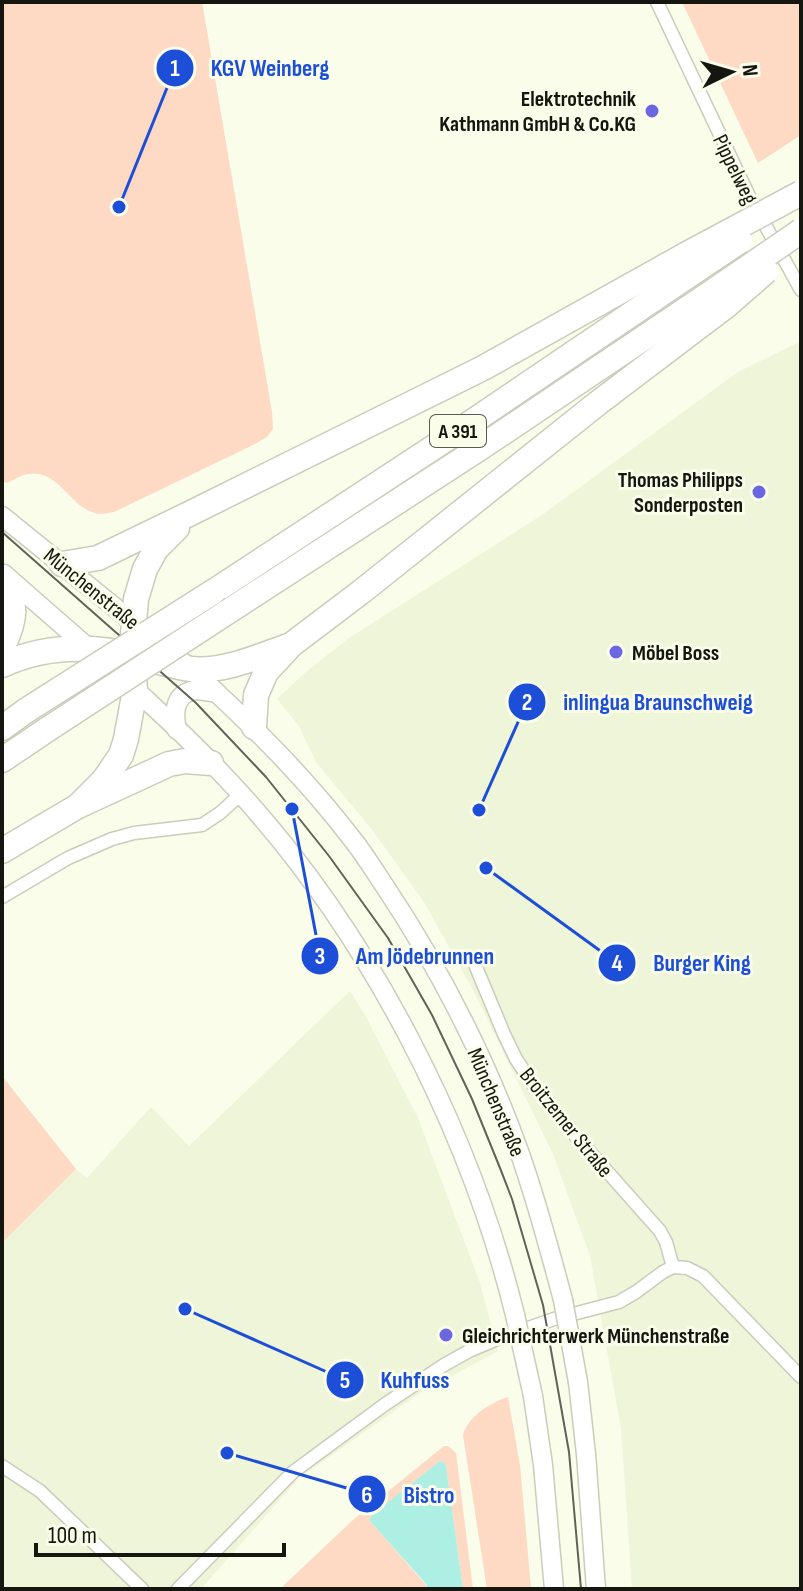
<svg xmlns="http://www.w3.org/2000/svg" width="803" height="1591" font-family="'Sofia Sans Condensed',sans-serif">
  <style>
    .built { fill: #eff5d9 }
    .green { fill: #fed9c3 }
    .water { fill: #aeefe3 }
    .lines { fill: none; stroke-linecap: round; stroke-linejoin: round }
    .street-casing { stroke: #c9cdba; stroke-width: 15 }
    .secondary-casing { stroke: #c9cdba; stroke-width: 21 }
    .highway-casing { stroke: #c9cdba; stroke-width: 27 }
    .street { stroke: #fff; stroke-width: 12 }
    .secondary { stroke: #fff; stroke-width: 18 }
    .highway { stroke: #fff; stroke-width: 24 }
    .tram { stroke: #616358; stroke-width: 2 }
    .secondary-bridge-casing { stroke: #c9cdba; stroke-width: 21; stroke-linecap: butt }
    .highway-bridge-casing { stroke: #c9cdba; stroke-width: 27; stroke-linecap: butt }
    .secondary-bridge { stroke: #fff; stroke-width: 18 }
    .highway-bridge { stroke: #fff; stroke-width: 24 }
    .poi-dot { fill: #6a67e1; stroke: #f9fde9; stroke-width: 3 }
    .labels { text-anchor: middle; stroke-width: 6; stroke-linejoin: round; paint-order: stroke }
    .shield { fill: #f9fde9; stroke: #595b50; stroke-width: 2 }
    .shield-label { font-size: 20px; font-weight: bold; fill: #14160f }
    .poi-label { font-size: 22px; font-weight: bold; fill: #14160f; stroke: #f9fde9; text-anchor: end }
    .street-label { font-size: 22px; fill: #14160f; stroke: #f9fde9 }
    .leader { fill: none; stroke: #1d4ed8; stroke-width: 3 }
    .callout-dot { fill: #1d4ed8; stroke: #f9fde9; stroke-width: 3 }
    .mark-label { font-size: 24px; text-anchor: middle; font-weight: bold; fill: #fff }
    .callout-label { font-size: 24px; text-anchor: middle; font-weight: bold; fill: #1d4ed8; stroke: #f9fde9; stroke-width: 6; stroke-linejoin: round; paint-order: stroke }
  </style>
  <rect width="100%" height="100%" fill="#f9fde9"/>
  <g class="built">
    <path d="M799,342l2,4v1243h-169l-11,-161 -31,-172 -37,-102 -81,-166 -48,-86 -51,-71 -57,-69 -17,-36 -22,-27 30,-28 42,-33 193,-123 196,-143z"/>
    <path d="M350,991l16,26 52,101 62,165 18,68 -78,42 -121,85 -98,111h-199v-346l74,-74 11,9 64,-71 38,39z"/>
  </g>
  <g class="green">
    <path d="M2,2h200l70,410 1,17 -6,8 -12,7 -141,68c-6,1 -13,3 -19,1 -27,-7 -38,-48 -71,-38 -6,2 -12,6 -18,8l-4,-3z"/>
    <path d="M682,2h119v133l-43,28z"/>
    <path d="M2,1076l74,93 -74,74z"/>
    <path d="M508,1397l12,68 11,124h-44l-24,-154c5,-19 27,-32 45,-38z"/>
    <path d="M444,1446h4l8,7 17,136h-10l-17,-123 -2,-4 -4,-1 -68,54 -3,5 57,65 2,4h-148l74,-70z"/>
  </g>
  <path class="water" d="M440,1461l4,1 2,4 17,123h-35l-2,-5 -57,-64 3,-5z"/>
  <g class="lines">
    <defs>
      <g id="street">
        <path d="M657,2l92,194 52,94"/>
        <path d="M2,897l66,-39 44,-19 22,-6 68,-8 18,-12 21,-19"/>
        <path d="M476,967l28,67 12,25 18,27 31,38 95,107 6,11 7,25"/>
        <path d="M2,1466l38,25 102,98"/>
        <path d="M178,1589l115,-117 91,-67 60,-40 25,-14 28,-12 57,-20 65,-17 17,-10 27,-20 10,-5 14,1 16,8 98,101"/>
      </g>
      <g id="secondary">
        <path d="M2,516l189,153c59,54 113,107 162,171 11,14 21,30 31,45 56,84 102,174 136,269 17,48 30,97 43,146"/>
        <path d="M4,574c80,71 164,140 236,219 130,143 229,335 275,522"/>
        <path d="M177,730c-3,-14 -4,-34 14,-39 7,-2 19,1 26,2"/>
        <path d="M578,1382l8,72 10,135"/>
        <path d="M533,1396l10,69 11,124"/>
      </g>
      <g id="highway">
        <path d="M62,564l36,-6 95,-46 290,-144 204,-114"/>
        <path d="M2,577c16,27 14,43 0,71"/>
        <path d="M213,592l247,-162 241,-163"/>
        <path d="M232,609l248,-161 235,-158"/>
        <path d="M2,665c43,-20 89,-20 134,-9 18,4 37,11 55,13 33,3 66,-12 97,-23"/>
        <path d="M254,727l2,-32 10,-23 25,-27 70,-53 237,-189 128,-97"/>
        <path d="M2,728l25,-18"/>
        <path d="M2,760l46,-31"/>
        <path d="M78,806l26,-26 17,-25 5,-16 9,-49 -3,-44 4,-47 9,-30 11,-20 21,-21"/>
        <path d="M2,851l76,-45 91,-42 16,-3 26,2"/>
      </g>
    </defs>
    <use href="#street" class="street-casing"/>
    <use href="#secondary" class="secondary-casing"/>
    <use href="#highway" class="highway-casing"/>
    <use href="#street" class="street"/>
    <use href="#secondary" class="secondary"/>
    <use href="#highway" class="highway"/>
    <path class="tram" d="M2,532l194,171 70,74 63,79 59,82 44,77 40,84 28,69 12,31 31,106 26,147 12,137"/>
    <defs>
      <g id="secondary-bridge">
        <path d="M563,1300l15,82"/>
        <path d="M515,1315l18,81"/>
      </g>
      <g id="highway-bridge">
        <path d="M687,254l114,-61"/>
        <path d="M701,267l39,-26"/>
        <path d="M715,290l86,-59"/>
        <path d="M726,306l40,-35"/>
        <path d="M27,710l186,-118"/>
        <path d="M48,729l184,-120"/>
      </g>
    </defs>
    <use href="#secondary-bridge" class="secondary-bridge-casing"/>
    <use href="#highway-bridge" class="highway-bridge-casing"/>
    <use href="#secondary-bridge" class="secondary-bridge"/>
    <use href="#highway-bridge" class="highway-bridge"/>
  </g>
  <g class="poi-dot">
    <circle cx="652" cy="111" r="8"/>
    <circle cx="759" cy="492" r="8"/>
    <circle cx="616" cy="652" r="8"/>
    <circle cx="446" cy="1335" r="8"/>
  </g>
  <g class="labels">
    <rect class="shield" x="430" y="415" width="56" height="32" rx="6"/>
    <g class="shield-label">
      <text x="458" y="438">A 391</text>
    </g>
    <g class="poi-label">
      <text x="636" y="106">Elektrotechnik<tspan x="636" dy="25">Kathmann GmbH &amp; Co.KG</tspan></text>
      <text x="743" y="487">Thomas Philipps<tspan x="743" dy="25">Sonderposten</tspan></text>
      <text x="632" y="660" text-anchor="start">Möbel Boss</text>
      <text x="462" y="1343" text-anchor="start">Gleichrichterwerk Münchenstraße</text>
    </g>
    <g class="street-label">
      <text transform="translate(736 169) rotate(64)" y="8">Pippelweg</text>
      <text transform="translate(92 588) rotate(39)" y="8">Münchenstraße</text>
      <text transform="translate(497 1102) rotate(67)" y="8">Münchenstraße</text>
      <text transform="translate(567 1122) rotate(51)" y="8">Broitzemer Straße</text>
    </g>
  </g>
  <path class="leader" d="M119 207L175 68M479 810L527 702M292 809L320 956M486 868L617 963M185 1309L345 1380M227 1453L367 1494"/>
  <g class="callout-dot">
    <circle cx="119" cy="207" r="8"/>
    <circle cx="479" cy="810" r="8"/>
    <circle cx="292" cy="809" r="8"/>
    <circle cx="486" cy="868" r="8"/>
    <circle cx="185" cy="1309" r="8"/>
    <circle cx="227" cy="1453" r="8"/>
    <circle cx="175" cy="68" r="20"/>
    <circle cx="527" cy="702" r="20"/>
    <circle cx="320" cy="956" r="20"/>
    <circle cx="617" cy="963" r="20"/>
    <circle cx="345" cy="1380" r="20"/>
    <circle cx="367" cy="1494" r="20"/>
  </g>
  <g class="mark-label">
    <text x="175" y="76">1</text>
    <text x="527" y="710">2</text>
    <text x="320" y="964">3</text>
    <text x="617" y="971">4</text>
    <text x="345" y="1388">5</text>
    <text x="367" y="1503">6</text>
  </g>
  <g class="callout-label">
    <text x="270" y="76">KGV Weinberg</text>
    <text x="658" y="710">inlingua Braunschweig</text>
    <text x="425" y="964">Am Jödebrunnen</text>
    <text x="702" y="971">Burger King</text>
    <text x="415" y="1388">Kuhfuss</text>
    <text x="429" y="1503">Bistro</text>
  </g>
  <rect width="803" height="1591" fill="none" stroke="#14160f" stroke-width="8"/>
  <g transform="translate(731 72) rotate(85)" stroke="#f9fde9" stroke-width="6" paint-order="stroke">
  <path d="M0-6L14 30L0 20L-14 30Z" fill="#14160f"/>
  <text y="-12" font-size="22" font-weight="bold" text-anchor="middle" fill="#14160f">N</text>
  </g>
  <path d="M36 1543v12h248v-12" fill="none" stroke="#14160f" stroke-width="4"/>
  <text x="48" y="1543" font-size="24" fill="#14160f" stroke="#f9fde9" stroke-width="6" paint-order="stroke">100 m</text>
</svg>
